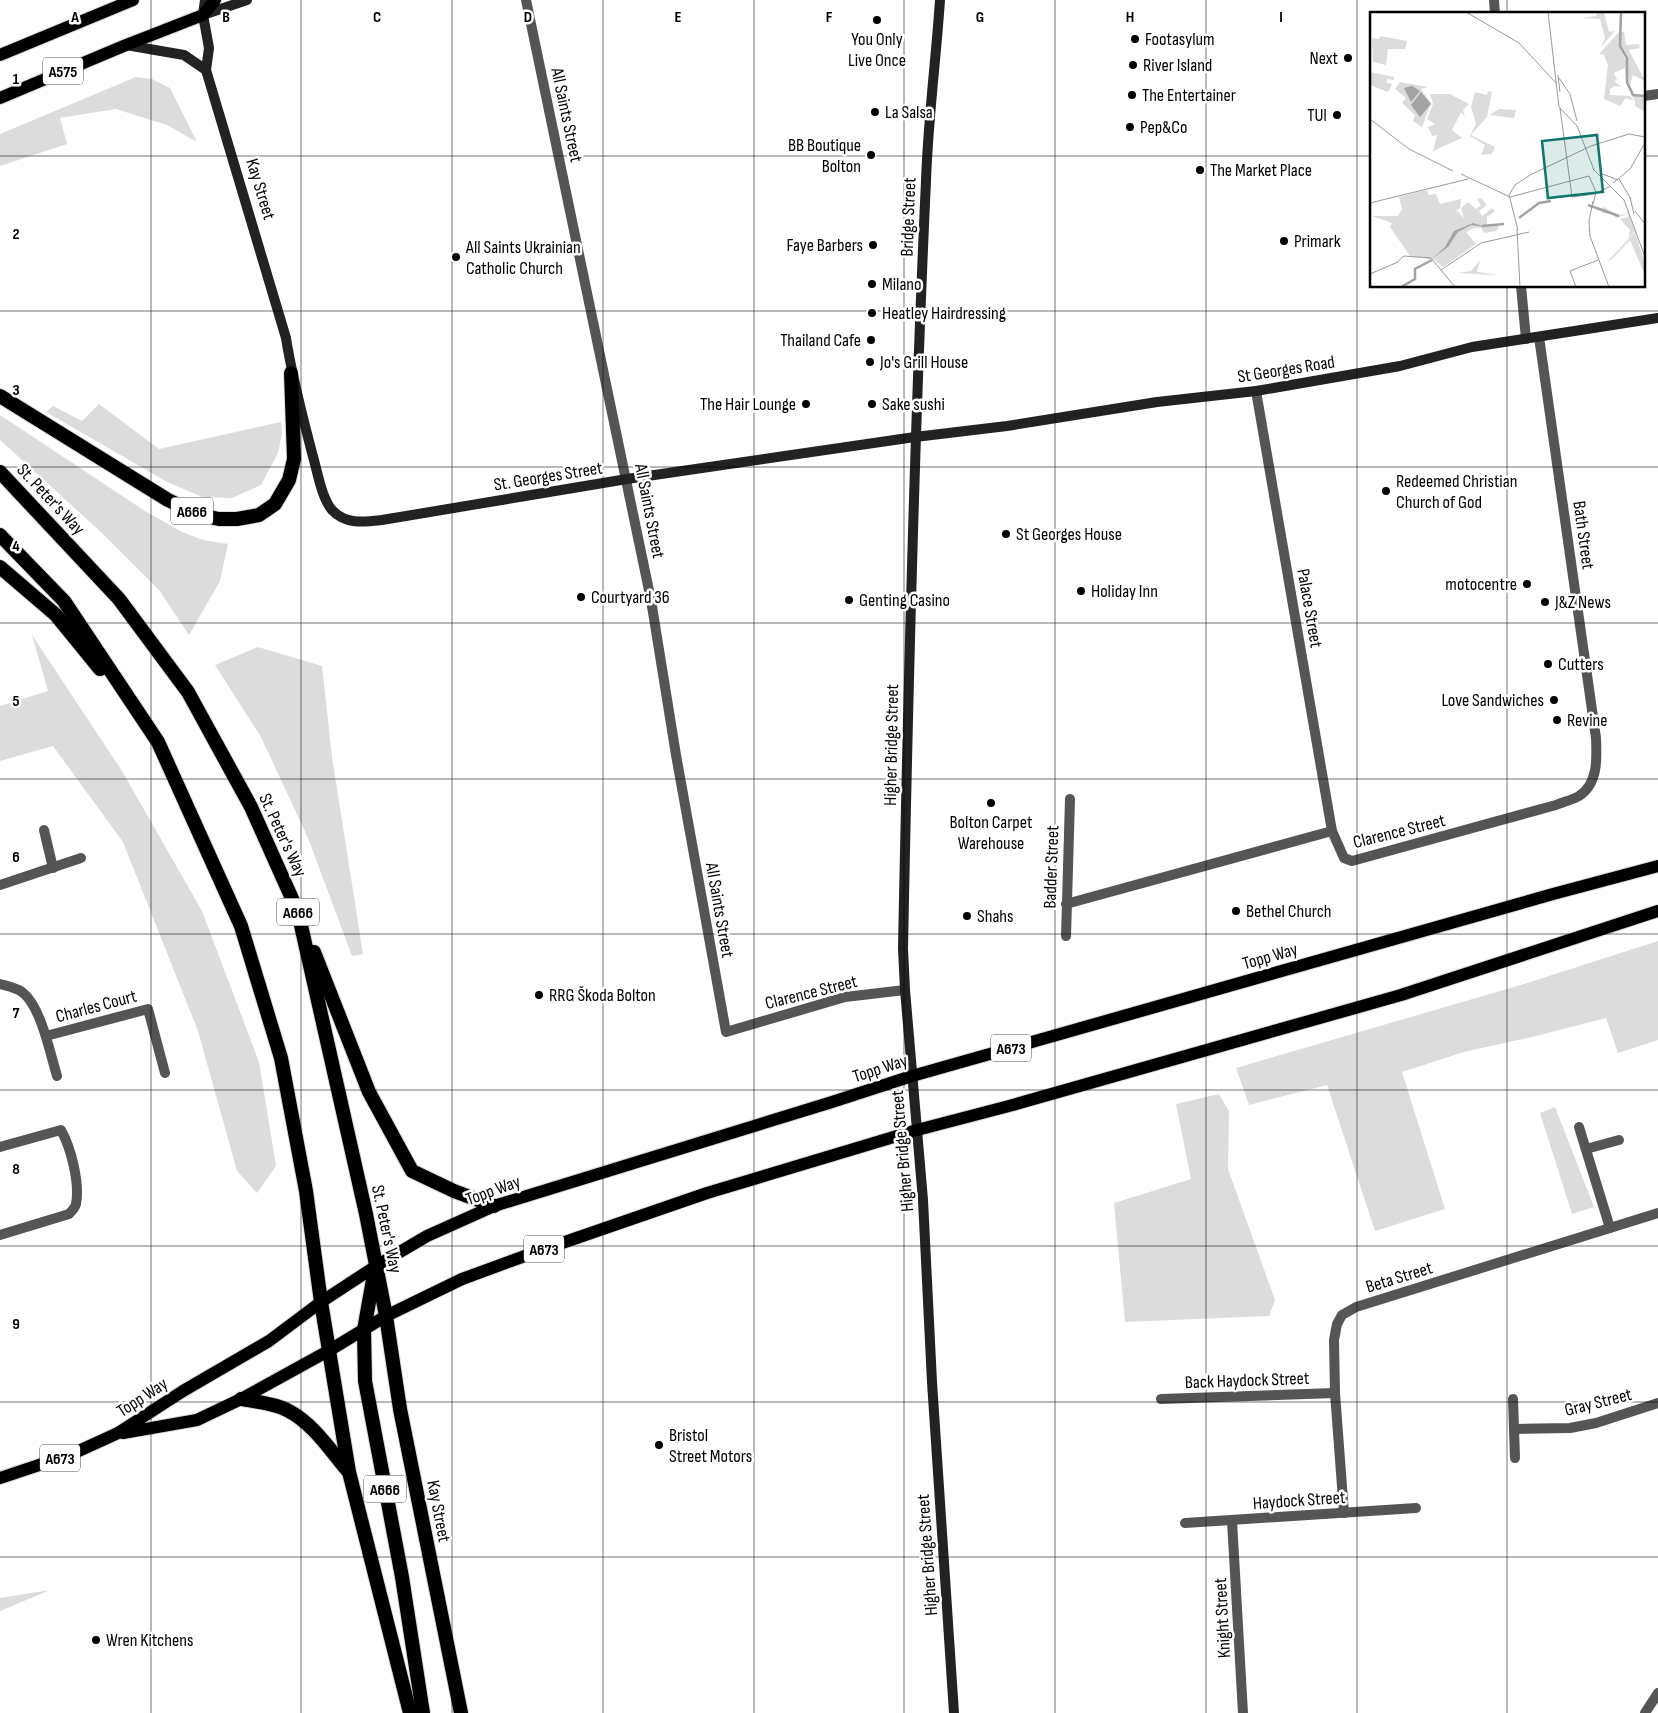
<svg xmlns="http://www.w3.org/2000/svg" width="1658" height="1713" font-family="'Sofia Sans Condensed',sans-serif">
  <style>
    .green { fill: #dcdcdc }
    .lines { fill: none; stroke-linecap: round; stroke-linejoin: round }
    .primary-casing { stroke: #dbdbdb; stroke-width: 14 }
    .trunk-casing { stroke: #dbdbdb; stroke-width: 16 }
    .minor { stroke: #555; stroke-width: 10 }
    .secondary { stroke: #222; stroke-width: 10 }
    .primary { stroke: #000; stroke-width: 12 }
    .trunk { stroke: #000; stroke-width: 14 }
    .grid { fill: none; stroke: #000; stroke-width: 1; stroke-opacity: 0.55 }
    .poi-dot { fill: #000; stroke: #fff; stroke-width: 2 }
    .labels { text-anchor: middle; stroke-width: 5; stroke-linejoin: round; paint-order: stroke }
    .shield { fill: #fff; stroke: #4c4c4c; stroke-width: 1 }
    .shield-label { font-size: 16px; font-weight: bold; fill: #000 }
    .poi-label { font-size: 18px; fill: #000; stroke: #fff; text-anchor: start }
    .street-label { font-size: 18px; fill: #000; stroke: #fff }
    .inset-river { fill: none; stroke: #a3a3a3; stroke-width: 2.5 }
    .inset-road { fill: none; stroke: #999; stroke-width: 1 }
    .view { fill: #0f766e; fill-opacity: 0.15; stroke: #0f766e; stroke-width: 2.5 }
    .inset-edge { fill: none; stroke: #000; stroke-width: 2.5 }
    .grid-label { font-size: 16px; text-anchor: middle; font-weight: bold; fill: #000; stroke: #fff; stroke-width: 5; stroke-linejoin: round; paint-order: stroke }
  </style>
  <rect width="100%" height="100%" fill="#fff"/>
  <g class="green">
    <path d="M136,77l16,2 18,9 27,54 -30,-17 -51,-16 -56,9 7,26 -67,22v-32z"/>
    <path d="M99,404l60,45 122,-27 1,12 -4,19 -17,32 -29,13 -30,-1 -35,-15 -121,-70 7,-6 29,15z"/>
    <path d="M0,415l145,96 37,21 21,8 25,4 -8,37 -31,54 -30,-45 -57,-57 -102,-93z"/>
    <path d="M32,635l90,136 80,140 57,151 17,104 -19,27 -20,-22 -39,-140 -75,-189 -70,-96 -53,15v-55l48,-15z"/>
    <path d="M258,647l64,19 10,91 31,197 -11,2 -44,-118 -47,-101 -46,-72z"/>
    <path d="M1658,941v99l-40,13 -12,-35 -70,18 -72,16 -62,20 43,137 -70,22 -48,-146 -78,20 -13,-37 288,-84z"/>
    <path d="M1219,1094l10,17 -1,58 47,131 -6,16 -144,6 -11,-119 77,-24 -15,-75z"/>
    <path d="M1555,1107l39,100 -22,7 -32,-101z"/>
    <path d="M50,1590l-50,21v-13z"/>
  </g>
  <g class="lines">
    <defs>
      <g id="primary">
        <path d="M0,55l133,-55"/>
        <path d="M0,98l126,-53 77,-30 12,-15"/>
        <path d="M123,1433l74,-13 44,-21 89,-49 56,-34 76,-37 71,-26 174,-60 210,-63 92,-24 392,-111 257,-84"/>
        <path d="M0,1478l72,-24 46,-21 65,-42 86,-50 52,-39 55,-36 51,-30 67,-30 338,-104 80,-26 641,-182 105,-28"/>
      </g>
      <g id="trunk">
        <path d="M0,396l168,104 32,15 19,4h18l22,-4 16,-11 14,-24 5,-21 -3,-86"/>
        <path d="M0,472l119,127 69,93 63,115 47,105 68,302 20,102 14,93 61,304"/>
        <path d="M0,535l64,66 94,141 83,184 40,132 25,133 15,111 28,170 61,241"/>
        <path d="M0,567l56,48 44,54"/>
        <path d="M314,952l55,140 43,79 42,20 40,15"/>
        <path d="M374,1274l-10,56 1,51 37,196 21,136"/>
        <path d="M241,1399c15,3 33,4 46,11 26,13 43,40 61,61"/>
      </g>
    </defs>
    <use href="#primary" class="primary-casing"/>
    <use href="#trunk" class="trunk-casing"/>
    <g class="minor">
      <path d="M526,0l125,600 25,155 50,277 119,-35 60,-7"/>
      <path d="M1494,0l1,14"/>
      <path d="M1644,96l14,-2"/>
      <path d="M1521,286l5,53"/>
      <path d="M1256,391l76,440 12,27 8,3 204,-56c7,-3 16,-5 23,-9 19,-12 18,-37 17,-58l-57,-401"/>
      <path d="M44,830l9,38"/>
      <path d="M0,885l81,-27"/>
      <path d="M1066,904l266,-73"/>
      <path d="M1066,936l4,-137"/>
      <path d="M0,984c7,2 17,4 22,8 19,14 28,61 35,84"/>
      <path d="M46,1036l102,-27 17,64"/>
      <path d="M1579,1127l31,101"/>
      <path d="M0,1147l61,-17c10,18 19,53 15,74 -1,4 -4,7 -7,10l-69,21"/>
      <path d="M1586,1149l33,-9"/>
      <path d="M1161,1399l174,-6"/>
      <path d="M1513,1399l2,59"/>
      <path d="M1514,1429l56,-1 26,-5 62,-20"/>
      <path d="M1344,1513l-9,-120 -1,-53 3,-16 5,-9 14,-8 302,-94"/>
      <path d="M1232,1521l11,192"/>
      <path d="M1185,1523l231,-15"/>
      <path d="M1645,1713l13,-20"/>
    </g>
    <g class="secondary">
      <path d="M205,0l-2,15 6,33 -3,22 80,268c6,39 16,76 26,115 5,16 9,44 20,57 14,15 33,12 50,10l245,-41 288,-42 92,-11 150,-24 99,-11 144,-25 72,-19 186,-29"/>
      <path d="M940,0c-4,60 -12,120 -14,181 -12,256 -18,512 -23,768l2,41 18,210 9,182 22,331"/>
      <path d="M203,15l44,-15"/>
      <path d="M126,45l58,10 22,15"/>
    </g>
    <use href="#primary" class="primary"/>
    <use href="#trunk" class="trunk"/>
  </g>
  <path class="grid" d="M151,0v1713M301,0v1713M452,0v1713M603,0v1713M754,0v1713M904,0v1713M1055,0v1713M1206,0v1713M1357,0v1713M1507,0v14M0,156h1372M1644,156h14M1507,286v1427M0,311h1658M0,467h1658M0,623h1658M0,779h1658M0,934h1658M0,1090h1658M0,1246h1658M0,1402h1658M0,1557h1658"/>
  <g class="poi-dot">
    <circle cx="877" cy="20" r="5"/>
    <circle cx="1135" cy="39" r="5"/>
    <circle cx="1348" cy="58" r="5"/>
    <circle cx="1133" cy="65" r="5"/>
    <circle cx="1132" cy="95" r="5"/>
    <circle cx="875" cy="112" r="5"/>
    <circle cx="1337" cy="115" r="5"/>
    <circle cx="1130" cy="127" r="5"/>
    <circle cx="871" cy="155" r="5"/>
    <circle cx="1200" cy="170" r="5"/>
    <circle cx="1284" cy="241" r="5"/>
    <circle cx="873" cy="245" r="5"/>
    <circle cx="456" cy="257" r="5"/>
    <circle cx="872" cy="284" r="5"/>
    <circle cx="872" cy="313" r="5"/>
    <circle cx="871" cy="340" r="5"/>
    <circle cx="870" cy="362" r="5"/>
    <circle cx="806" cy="404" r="5"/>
    <circle cx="872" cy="404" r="5"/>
    <circle cx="1386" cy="491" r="5"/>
    <circle cx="1006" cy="534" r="5"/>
    <circle cx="1527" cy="584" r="5"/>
    <circle cx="1081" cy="591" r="5"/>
    <circle cx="581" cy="597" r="5"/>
    <circle cx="849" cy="600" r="5"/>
    <circle cx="1545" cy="602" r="5"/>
    <circle cx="1548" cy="664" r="5"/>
    <circle cx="1554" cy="700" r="5"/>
    <circle cx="1557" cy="720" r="5"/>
    <circle cx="991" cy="803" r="5"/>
    <circle cx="1236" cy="911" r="5"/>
    <circle cx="967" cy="916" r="5"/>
    <circle cx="539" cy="995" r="5"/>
    <circle cx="659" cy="1445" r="5"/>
    <circle cx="96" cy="1640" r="5"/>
  </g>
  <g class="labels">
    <g class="shield">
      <rect x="43" y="57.5" width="40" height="27" rx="4"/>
      <rect x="171" y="497.5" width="42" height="27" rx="4"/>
      <rect x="277" y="898.5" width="42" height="27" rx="4"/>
      <rect x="991" y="1034.5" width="40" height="27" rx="4"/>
      <rect x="524" y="1235.5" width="40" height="27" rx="4"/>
      <rect x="40" y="1444.5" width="40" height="27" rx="4"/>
      <rect x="364" y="1475.5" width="42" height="27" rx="4"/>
    </g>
    <g class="shield-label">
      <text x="63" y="77">A575</text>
      <text x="192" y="517">A666</text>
      <text x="298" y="918">A666</text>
      <text x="1011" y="1054">A673</text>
      <text x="544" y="1255">A673</text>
      <text x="60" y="1464">A673</text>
      <text x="385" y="1495">A666</text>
    </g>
    <g class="poi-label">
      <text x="877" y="45" text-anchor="middle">You Only<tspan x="877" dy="21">Live Once</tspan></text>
      <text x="1145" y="45">Footasylum</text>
      <text x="1338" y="64" text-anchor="end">Next</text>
      <text x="1143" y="71">River Island</text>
      <text x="1142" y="101">The Entertainer</text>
      <text x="885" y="118">La Salsa</text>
      <text x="1327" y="121" text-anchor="end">TUI</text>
      <text x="1140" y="133">Pep&amp;Co</text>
      <text x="861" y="151" text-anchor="end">BB Boutique<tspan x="861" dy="21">Bolton</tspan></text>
      <text x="1210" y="176">The Market Place</text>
      <text x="1294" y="247">Primark</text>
      <text x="863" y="251" text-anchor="end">Faye Barbers</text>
      <text x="466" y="253">All Saints Ukrainian<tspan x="466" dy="21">Catholic Church</tspan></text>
      <text x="882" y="290">Milano</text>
      <text x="882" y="319">Heatley Hairdressing</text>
      <text x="861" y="346" text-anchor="end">Thailand Cafe</text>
      <text x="880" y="368">Jo's Grill House</text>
      <text x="796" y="410" text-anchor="end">The Hair Lounge</text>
      <text x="882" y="410">Sake sushi</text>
      <text x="1396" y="487">Redeemed Christian<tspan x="1396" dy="21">Church of God</tspan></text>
      <text x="1016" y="540">St Georges House</text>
      <text x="1517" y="590" text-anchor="end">motocentre</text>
      <text x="1091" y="597">Holiday Inn</text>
      <text x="591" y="603">Courtyard 36</text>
      <text x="859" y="606">Genting Casino</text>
      <text x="1555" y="608">J&amp;Z News</text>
      <text x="1558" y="670">Cutters</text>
      <text x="1544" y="706" text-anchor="end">Love Sandwiches</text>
      <text x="1567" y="726">Revine</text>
      <text x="991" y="828" text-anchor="middle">Bolton Carpet<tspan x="991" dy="21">Warehouse</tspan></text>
      <text x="1246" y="917">Bethel Church</text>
      <text x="977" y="922">Shahs</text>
      <text x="549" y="1001">RRG Škoda Bolton</text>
      <text x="669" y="1441">Bristol<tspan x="669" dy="21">Street Motors</tspan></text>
      <text x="106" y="1646">Wren Kitchens</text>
    </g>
    <g class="street-label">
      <text transform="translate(567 115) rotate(78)" y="6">All Saints Street</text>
      <text transform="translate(261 189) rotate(73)" y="6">Kay Street</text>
      <text transform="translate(908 217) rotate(-88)" y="6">Bridge Street</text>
      <text transform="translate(1286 369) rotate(-9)" y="6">St Georges Road</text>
      <text transform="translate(548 476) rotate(-9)" y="6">St. Georges Street</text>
      <text transform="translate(51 499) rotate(47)" y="6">St. Peter's Way</text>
      <text transform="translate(650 511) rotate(79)" y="6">All Saints Street</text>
      <text transform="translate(1584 535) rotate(82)" y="6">Bath Street</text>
      <text transform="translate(1310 608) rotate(80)" y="6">Palace Street</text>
      <text transform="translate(891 745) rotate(-89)" y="6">Higher Bridge Street</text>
      <text transform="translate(1399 831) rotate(-14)" y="6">Clarence Street</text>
      <text transform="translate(283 835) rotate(65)" y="6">St. Peter's Way</text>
      <text transform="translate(1051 867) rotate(-88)" y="6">Badder Street</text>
      <text transform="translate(720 910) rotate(80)" y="6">All Saints Street</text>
      <text transform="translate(1270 956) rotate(-16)" y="6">Topp Way</text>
      <text transform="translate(811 992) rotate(-14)" y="6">Clarence Street</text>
      <text transform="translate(96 1006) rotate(-15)" y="6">Charles Court</text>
      <text transform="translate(880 1068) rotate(-18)" y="6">Topp Way</text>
      <text transform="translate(902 1151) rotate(-95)" y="6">Higher Bridge Street</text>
      <text transform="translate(493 1190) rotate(-20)" y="6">Topp Way</text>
      <text transform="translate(387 1229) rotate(78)" y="6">St. Peter's Way</text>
      <text transform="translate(1399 1277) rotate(-17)" y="6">Beta Street</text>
      <text transform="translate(1247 1380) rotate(-2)" y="6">Back Haydock Street</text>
      <text transform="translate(142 1397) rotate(-33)" y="6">Topp Way</text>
      <text transform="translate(1598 1402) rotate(-14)" y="6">Gray Street</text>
      <text transform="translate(1299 1500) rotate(-4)" y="6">Haydock Street</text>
      <text transform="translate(439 1511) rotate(79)" y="6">Kay Street</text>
      <text transform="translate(927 1555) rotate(-94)" y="6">Higher Bridge Street</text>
      <text transform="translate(1222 1618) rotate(-93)" y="6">Knight Street</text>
    </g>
  </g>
  <g transform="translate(1370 12)">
    <rect width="275" height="275" fill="#fff"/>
    <path d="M228,0h6l5,20 6,-1 -14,16 4,-9 -5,-19 -18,-1 14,-2zM249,20l1,16 6,13 1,21 5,13 13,2v15l-10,-6v-5l-9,-18 -1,-15 -11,5 3,7 -3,1 8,6 -7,-1 -5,3v6l20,1 4,5 -8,-3 -6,8 -16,-7 4,-34 -4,-10 -5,-1zM250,20h4l2,13 13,-1 1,4 -11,2 16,31 -12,-6 -3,10 4,9 11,2h-10l-4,-6 -3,-8 -1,-24 -6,-12zM10,24l27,5 -2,8h-17l-2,16 -13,-3 -1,-24 7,1zM0,60l24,5v3l-7,-1v4l5,1 -4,8 -18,-7zM30,70l28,5 -7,2 10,14 -9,24 -9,-6 2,-6 -13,-12 4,-5 -11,-9zM118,79l4,1 -5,25 -16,18 24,12 -3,7 -11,1 4,-10 -15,-9 6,-12 -5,-17 4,-15 12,3zM60,82h20l19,10 -6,6 2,7 -4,-5 -9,18 10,8 -29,13 4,-16 -5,1 -4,-9 7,-3 -8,-5 6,-15zM129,97l17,1 -2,8 -25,-3zM57,178l2,5 7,-1 4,10 21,-5 -1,10 -4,1 8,8 -3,-10 7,-6 8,7 5,-4 -4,-6 4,-1 6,7 -8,6 3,5 10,-8 3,3 -8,6v8h13l-4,6 -12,2 -3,-5h-6l-9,4 10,12 -33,23 -8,-7 -25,-4 -20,-29 2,-4 -20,-7h26l4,-7 -3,-12zM234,195l14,8 9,-1v-4l8,21 -7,8 2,-9 -10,-11 8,-2v-3l-12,4 -5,-5h-9l1,-4 -6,2zM265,220l10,32 -1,9 -14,-33 -18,19 -5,3zM110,248l-3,12 24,3 -43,-2 13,-2z" fill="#dcdcdc"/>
    <path d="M42,74l8,5 -9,11 -7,-14zM51,80l10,12 -11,13 -9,-12zM103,211l12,4 -14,-2 -13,7 -10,15 -15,11 12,-11 9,-16z" fill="#a3a3a3"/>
    <path class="inset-river" d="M251,0l-1,34 7,12v24l6,13 12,1M218,193l31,11M149,206l20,-15 12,-2M112,214l22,-2M31,275l14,-8v-10l17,-9"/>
    <path class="inset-road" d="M96,0l53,31 37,40M178,0l11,95 18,19 17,44 30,30 21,57M188,63l2,17M189,66l11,16 7,27M190,96l12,89 22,-3 17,-8M0,107l39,30 44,22M230,161l18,7M91,162l49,23 79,-21 7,16 -3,12M249,167l12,20M243,171l17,-14 15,-26M139,183l6,-10 15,-10 61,-29 38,-12 16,3M139,183l9,35M260,185l4,17M223,189l-4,20 1,15 19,51M0,191l98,-24M265,199l10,13M147,217l3,58M26,251l8,-7 27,2 24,29M71,258l40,-27 48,-11M0,262l28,-12M206,275l-6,-16 28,-11"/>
    <path class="view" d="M227,123l6,57 -55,6 -6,-57z"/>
    <rect width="275" height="275" class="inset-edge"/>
  </g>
  <g class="grid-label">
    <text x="75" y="22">A</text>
    <text x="226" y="22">B</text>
    <text x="377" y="22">C</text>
    <text x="528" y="22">D</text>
    <text x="678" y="22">E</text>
    <text x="829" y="22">F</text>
    <text x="980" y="22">G</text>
    <text x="1130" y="22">H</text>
    <text x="1281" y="22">I</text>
    <text x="16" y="84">1</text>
    <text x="16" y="239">2</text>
    <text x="16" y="395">3</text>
    <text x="16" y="551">4</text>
    <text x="16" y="706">5</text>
    <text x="16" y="862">6</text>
    <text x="16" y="1018">7</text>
    <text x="16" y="1174">8</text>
    <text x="16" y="1329">9</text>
  </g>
</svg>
